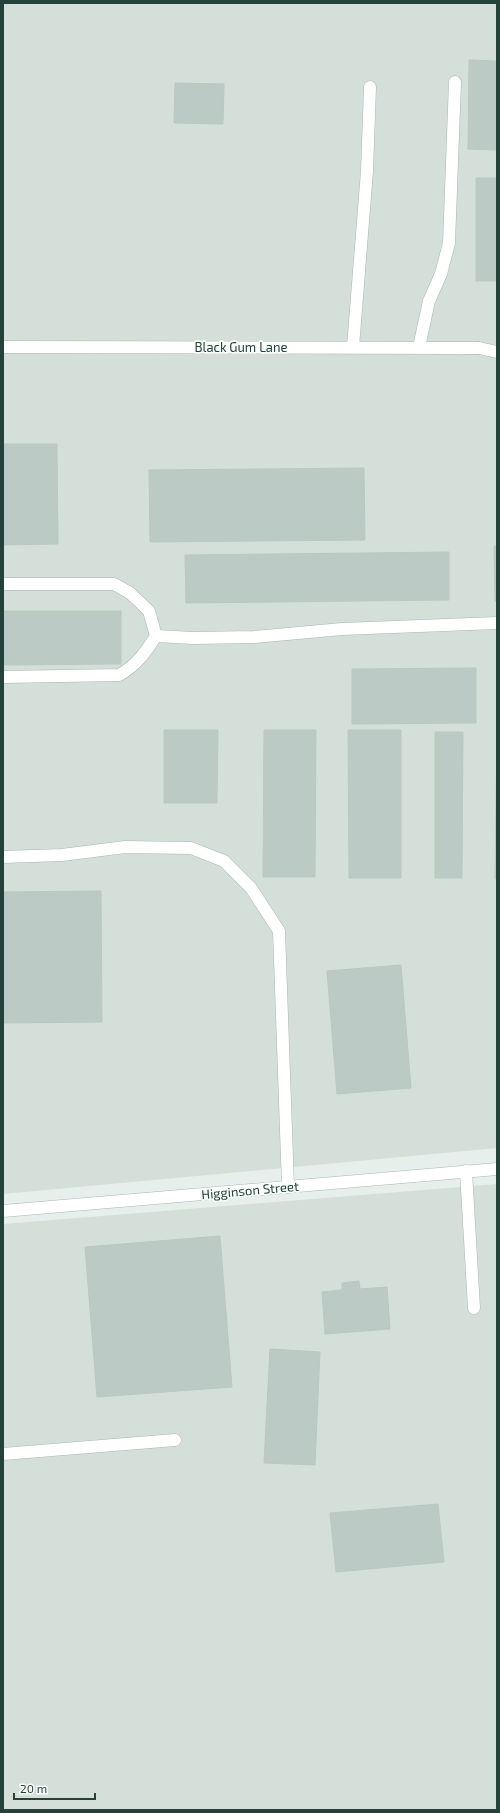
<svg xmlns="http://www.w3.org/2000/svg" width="500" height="1813" font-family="'Exo 2',sans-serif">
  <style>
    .built { fill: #d4dfda }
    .building { fill: #bbcac4; stroke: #b8c9c2 }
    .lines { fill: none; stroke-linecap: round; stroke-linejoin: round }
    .service-casing { stroke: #a8b8b2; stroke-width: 13 }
    .minor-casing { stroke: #a8b8b2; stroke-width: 13 }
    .service { stroke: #fff; stroke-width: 12 }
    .minor { stroke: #fff; stroke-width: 12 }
    .labels { text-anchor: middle; stroke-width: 3.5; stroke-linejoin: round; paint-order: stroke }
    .street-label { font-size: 13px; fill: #24423a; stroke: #f7fbf9 }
  </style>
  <rect width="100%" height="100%" fill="#e6efeb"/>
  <g class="built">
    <path d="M3,3h494v1145l-494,46z"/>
    <path d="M497,1184v626h-494v-586z"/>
  </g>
  <g class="building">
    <path d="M469,60l28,1v89l-29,-1z"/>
    <path d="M175,83l49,1 -1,40 -49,-1z"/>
    <rect x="476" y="178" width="21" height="103"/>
    <path d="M3,444h54l1,100 -55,1z"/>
    <path d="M364,468l1,72 -215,2 -1,-72z"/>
    <path d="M494,546h3v55h-2z"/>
    <path d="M449,552v48l-263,3 -1,-48z"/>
    <path d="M3,611h118v53l-118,1z"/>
    <path d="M476,668v55l-124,1v-55z"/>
    <path d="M164,730h54l-1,73h-53z"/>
    <path d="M264,730h52l-1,147h-52z"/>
    <path d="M348,730h53v148h-52z"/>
    <path d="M497,731v148h-2z"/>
    <path d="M435,732h28l-1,146h-27z"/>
    <path d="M101,891l1,131 -99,1v-131z"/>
    <path d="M401,965l10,123 -74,6 -10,-123z"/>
    <path d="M220,1236l12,151 -135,10 -12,-150z"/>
    <path d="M359,1281l1,8 27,-2 3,42 -65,5 -3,-42 20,-2v-7z"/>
    <path d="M270,1349l50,3 -5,113 -51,-2z"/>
    <path d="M438,1504l6,58 -108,10 -6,-59z"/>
  </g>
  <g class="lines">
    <defs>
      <g id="service">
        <path d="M353,347l14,-176 3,-84"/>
        <path d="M419,347l10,-46 12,-27 8,-31 6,-161"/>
        <path d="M479,348l18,4"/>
        <path d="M3,584h111l16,9 19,18 7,25c-11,17 -19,29 -37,39l-116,2"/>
        <path d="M156,636l37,2 61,-1 88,-8 155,-6"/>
        <path d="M3,857l59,-2 63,-8 66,1 33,13 27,27 28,43 9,256"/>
        <path d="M466,1171l8,137"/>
        <path d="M3,1454l172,-14"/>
      </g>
      <g id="minor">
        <path d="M3,347l476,1"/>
        <path d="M3,1211l494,-42"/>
      </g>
    </defs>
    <use href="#service" class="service-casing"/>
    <use href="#minor" class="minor-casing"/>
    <use href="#service" class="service"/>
    <use href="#minor" class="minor"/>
  </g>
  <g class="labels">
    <g class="street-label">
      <text x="241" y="352">Black Gum Lane</text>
      <text transform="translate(250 1190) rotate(-5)" y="5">Higginson Street</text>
    </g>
  </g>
  <rect width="500" height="1813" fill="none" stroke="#24423a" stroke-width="8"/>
  <path d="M14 1793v6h81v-6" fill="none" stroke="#24423a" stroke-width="2"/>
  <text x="20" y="1793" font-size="12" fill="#24423a" stroke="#f7fbf9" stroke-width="3" paint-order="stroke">20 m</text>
</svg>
